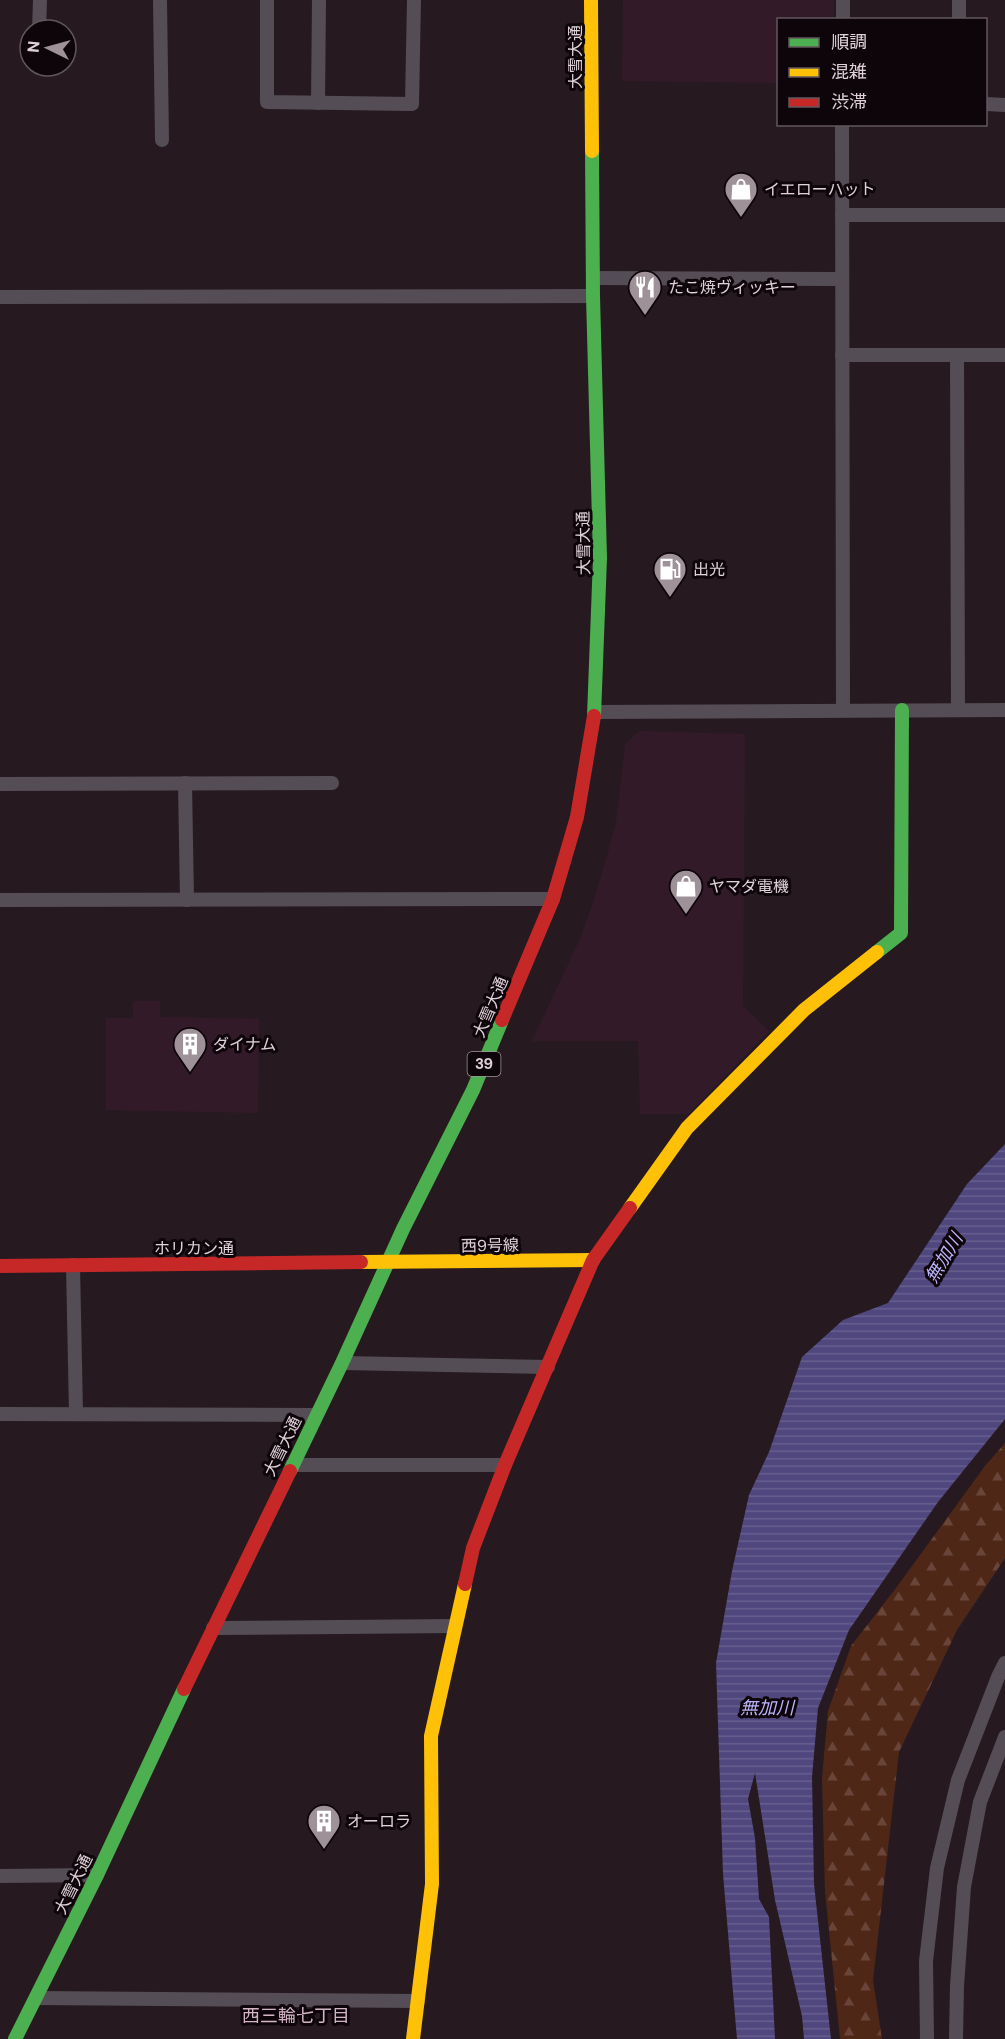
<svg xmlns="http://www.w3.org/2000/svg" width="1005" height="2039" font-family="'DM Sans','Noto Sans JP',sans-serif">
  <style>
    .built { fill: #331a29 }
    .forest { fill: url(#forest-firs) }
    .water { fill: url(#water-rules) }
    .lines { fill: none; stroke-linecap: round; stroke-linejoin: round }
    .street { stroke: #544d55; stroke-width: 14 }
    .fast { stroke: #4caf50; stroke-width: 14 }
    .slow { stroke: #ffc107; stroke-width: 14 }
    .jam { stroke: #c62828; stroke-width: 14 }
    .labels { text-anchor: middle; stroke-width: 6; stroke-linejoin: round; paint-order: stroke }
    .shield { fill: #0d0509; stroke: #a1949b; stroke-width: 1.5 }
    .shield-label { font-size: 15px; font-weight: bold; fill: #e0d1d9 }
    .street-label { font-size: 16px; fill: #e0d1d9; stroke: #0d0509 }
    .poi-label { font-size: 16px; fill: #e0d1d9; stroke: #0d0509; text-anchor: start }
    .water-label { font-size: 18px; font-style: italic; fill: #bbb4fc; stroke: #0d0509 }
    .neighbourhood-label { font-size: 18px; fill: #d2b4c4; stroke: #0d0509 }
  </style>
  <defs>
    <pattern id="forest-firs" width="22" height="20" patternUnits="userSpaceOnUse" patternTransform="scale(1.5)"><rect width="22" height="20" fill="#4f2717"/><path d="M5 1l3.5 6h-7zM16 11l3.5 6h-7z" fill="#684538"/></pattern>
    <pattern id="water-rules" width="6" height="5" patternUnits="userSpaceOnUse" patternTransform="scale(1.5)"><rect width="6" height="5" fill="#4f477e"/><path d="M0 2.5h6" fill="none" stroke="#686090"/></pattern>
  </defs>
  <rect width="100%" height="100%" fill="#261a20"/>
  <g class="built">
    <path d="M623,0h211v19l-56,1v63l-156,-2z"/>
    <path d="M640,731l105,3 -2,272 26,25 -80,83h-49l-2,-73h-106l48,-102 15,-42 21,-73 9,-80z"/>
    <path d="M133,1001h27v16l99,2 -1,94 -152,-3v-92h27z"/>
  </g>
  <path class="forest" d="M1005,1443v115l-48,72 -58,122 -26,228 9,59h-42l-15,-148 -3,-113 6,-67 23,-65 45,-58 89,-122z"/>
  <path class="water" d="M1005,1144v275l-67,83 -89,128 -31,78 -6,69 2,107 17,155h-27l-2,-23 -27,-116 -20,-127 -7,26 7,39 4,61 10,18 6,122h-38l-14,-165 -7,-211 16,-92 17,-76 20,-43 33,-95 41,-37 45,-17 79,-119z"/>
  <g class="lines">
    <g class="street">
      <path d="M160,0l2,140"/>
      <path d="M267,0v102l145,2 2,-104"/>
      <path d="M843,20v-20"/>
      <path d="M959,20v-20"/>
      <path d="M39,30l1,-30"/>
      <path d="M39,68v-2"/>
      <path d="M318,103l1,-103"/>
      <path d="M986,104l19,1"/>
      <path d="M842,124l1,586"/>
      <path d="M842,215h163"/>
      <path d="M593,278l249,1"/>
      <path d="M0,297l593,-1"/>
      <path d="M842,355h163"/>
      <path d="M957,355l1,355"/>
      <path d="M595,712l410,-2"/>
      <path d="M185,783l2,117"/>
      <path d="M0,784l332,-1"/>
      <path d="M0,900l553,-1"/>
      <path d="M73,1265l3,148"/>
      <path d="M342,1363l206,4"/>
      <path d="M0,1414l315,1"/>
      <path d="M292,1465h213"/>
      <path d="M213,1628l242,-2"/>
      <path d="M0,1876l97,-1"/>
      <path d="M36,1998l382,3"/>
      <path d="M927,2039l-1,-78 11,-93 21,-88 40,-103 7,-14"/>
      <path d="M956,2039l1,-53 7,-99 16,-85 25,-65"/>
    </g>
    <g class="fast">
      <path d="M592,151l1,145 7,262 -6,158"/>
      <path d="M877,952l24,-19 1,-223"/>
      <path d="M290,1471l52,-108 61,-134 70,-139 29,-70"/>
      <path d="M15,2039l82,-164 87,-186"/>
    </g>
    <g class="slow">
      <path d="M591,0l1,151"/>
      <path d="M630,1208l57,-80 117,-118 73,-58"/>
      <path d="M361,1262l232,-2"/>
      <path d="M413,2039l19,-155 -1,-148 34,-152"/>
    </g>
    <g class="jam">
      <path d="M502,1020l51,-121 24,-82 17,-101"/>
      <path d="M0,1266l361,-4"/>
      <path d="M465,1584l8,-36 32,-83 88,-205 37,-52"/>
      <path d="M184,1689l106,-218"/>
    </g>
  </g>
  <defs>
    <symbol id="shop-pin" viewBox="-11 -11 22 30"><path d="M0 17L-7.5 6A9.5 9.5 0 1 1 7.5 6Z" fill="#9f9198" stroke="#0d0509"/><path d="M-5-2.5h2.3a2.7 3.5 0 0 1 5.4 0H5L5.5 6h-11ZM-1.5-2.5h3a1.5 2.3 0 0 0-3 0Z" fill="#fff"/></symbol>
    <symbol id="restaurant-pin" viewBox="-11 -11 22 30"><path d="M0 17L-7.5 6A9.5 9.5 0 1 1 7.5 6Z" fill="#9f9198" stroke="#0d0509"/><path d="M-5-6h1v4h1v-4h1v4h1v-4h1v5L-1.5 .5V6h-2V.5L-5-1ZM5-6V6H3V1.5H1.5Q1.5-4 5-6Z" fill="#fff"/></symbol>
    <symbol id="fuel-pin" viewBox="-11 -11 22 30"><path d="M0 17L-7.5 6A9.5 9.5 0 1 1 7.5 6Z" fill="#9f9198" stroke="#0d0509"/><path d="M-5.5-6h7V0h2V4h1.3V-2.5L3-4.5l.8-.8L6-3V5H2.5V1h-1V6h-7ZM-4.2-4.7v3.2H.2V-4.7Z" fill="#fff"/></symbol>
    <symbol id="building-pin" viewBox="-11 -11 22 30"><path d="M0 17L-7.5 6A9.5 9.5 0 1 1 7.5 6Z" fill="#9f9198" stroke="#0d0509"/><path d="M-4-6H4V6H1V3H-1V6H-4ZM-2.5-4.3h1.7v1.8h-1.7ZM.8-4.3h1.7v1.8H.8ZM-2.5-1h1.7V.8h-1.7ZM.8-1h1.7V.8H.8Z" fill="#fff"/></symbol>
  </defs>
  <g fill-rule="evenodd">
    <use href="#shop-pin" x="722" y="170" width="38" height="52"/>
    <use href="#restaurant-pin" x="626" y="268" width="38" height="52"/>
    <use href="#fuel-pin" x="651" y="550" width="38" height="52"/>
    <use href="#shop-pin" x="667" y="867" width="38" height="52"/>
    <use href="#building-pin" x="171" y="1025" width="38" height="52"/>
    <use href="#building-pin" x="305" y="1802" width="38" height="52"/>
  </g>
  <g class="labels">
    <rect class="shield" x="467.5" y="1052" width="33" height="24" rx="4.5"/>
    <g class="shield-label">
      <text x="484" y="1069">39</text>
    </g>
    <g class="street-label">
      <text transform="translate(575 57) rotate(-90)" y="6">大雪大通</text>
      <text transform="translate(583 543) rotate(-91)" y="6">大雪大通</text>
      <text transform="translate(490 1007) rotate(-67)" y="6">大雪大通</text>
      <text transform="translate(490 1245) rotate(-1)" y="6">西9号線</text>
      <text x="194" y="1254">ホリカン通</text>
      <text transform="translate(282 1446) rotate(-64)" y="6">大雪大通</text>
      <text transform="translate(73 1884) rotate(-64)" y="6">大雪大通</text>
    </g>
    <g class="poi-label">
      <text x="764" y="195">イエローハット</text>
      <text x="668" y="293">たこ焼ヴィッキー</text>
      <text x="693" y="575">出光</text>
      <text x="709" y="892">ヤマダ電機</text>
      <text x="213" y="1050">ダイナム</text>
      <text x="347" y="1827">オーロラ</text>
    </g>
    <g class="water-label">
      <text transform="translate(944 1258) rotate(-59)" y="6">無加川</text>
      <text x="767" y="1714">無加川</text>
    </g>
    <g class="neighbourhood-label">
      <text x="296" y="2022">西三輪七丁目</text>
    </g>
  </g>
  <rect x="777" y="18" width="210" height="108" fill="#0d0509" stroke="#61575c" stroke-width="1.5"/>
  <rect x="789" y="38" width="30" height="9" fill="#4caf50" stroke="#61575c" stroke-width="1.5"/>
  <text x="831" y="48" font-size="18" fill="#e0d1d9">順調</text>
  <rect x="789" y="68" width="30" height="9" fill="#ffc107" stroke="#61575c" stroke-width="1.5"/>
  <text x="831" y="78" font-size="18" fill="#e0d1d9">混雑</text>
  <rect x="789" y="98" width="30" height="9" fill="#c62828" stroke="#61575c" stroke-width="1.5"/>
  <text x="831" y="108" font-size="18" fill="#e0d1d9">渋滞</text>
  <g transform="translate(48 48) rotate(275)"><circle r="28" fill="#0d0509" stroke="#61575c" stroke-width="1.5"/>
  <path d="M0-4.5L10 22L0 15L-10 22Z" fill="#9f9198"/>
  <text y="-9" font-size="16" font-weight="bold" text-anchor="middle" fill="#e0d1d9">N</text>
  </g>
</svg>
